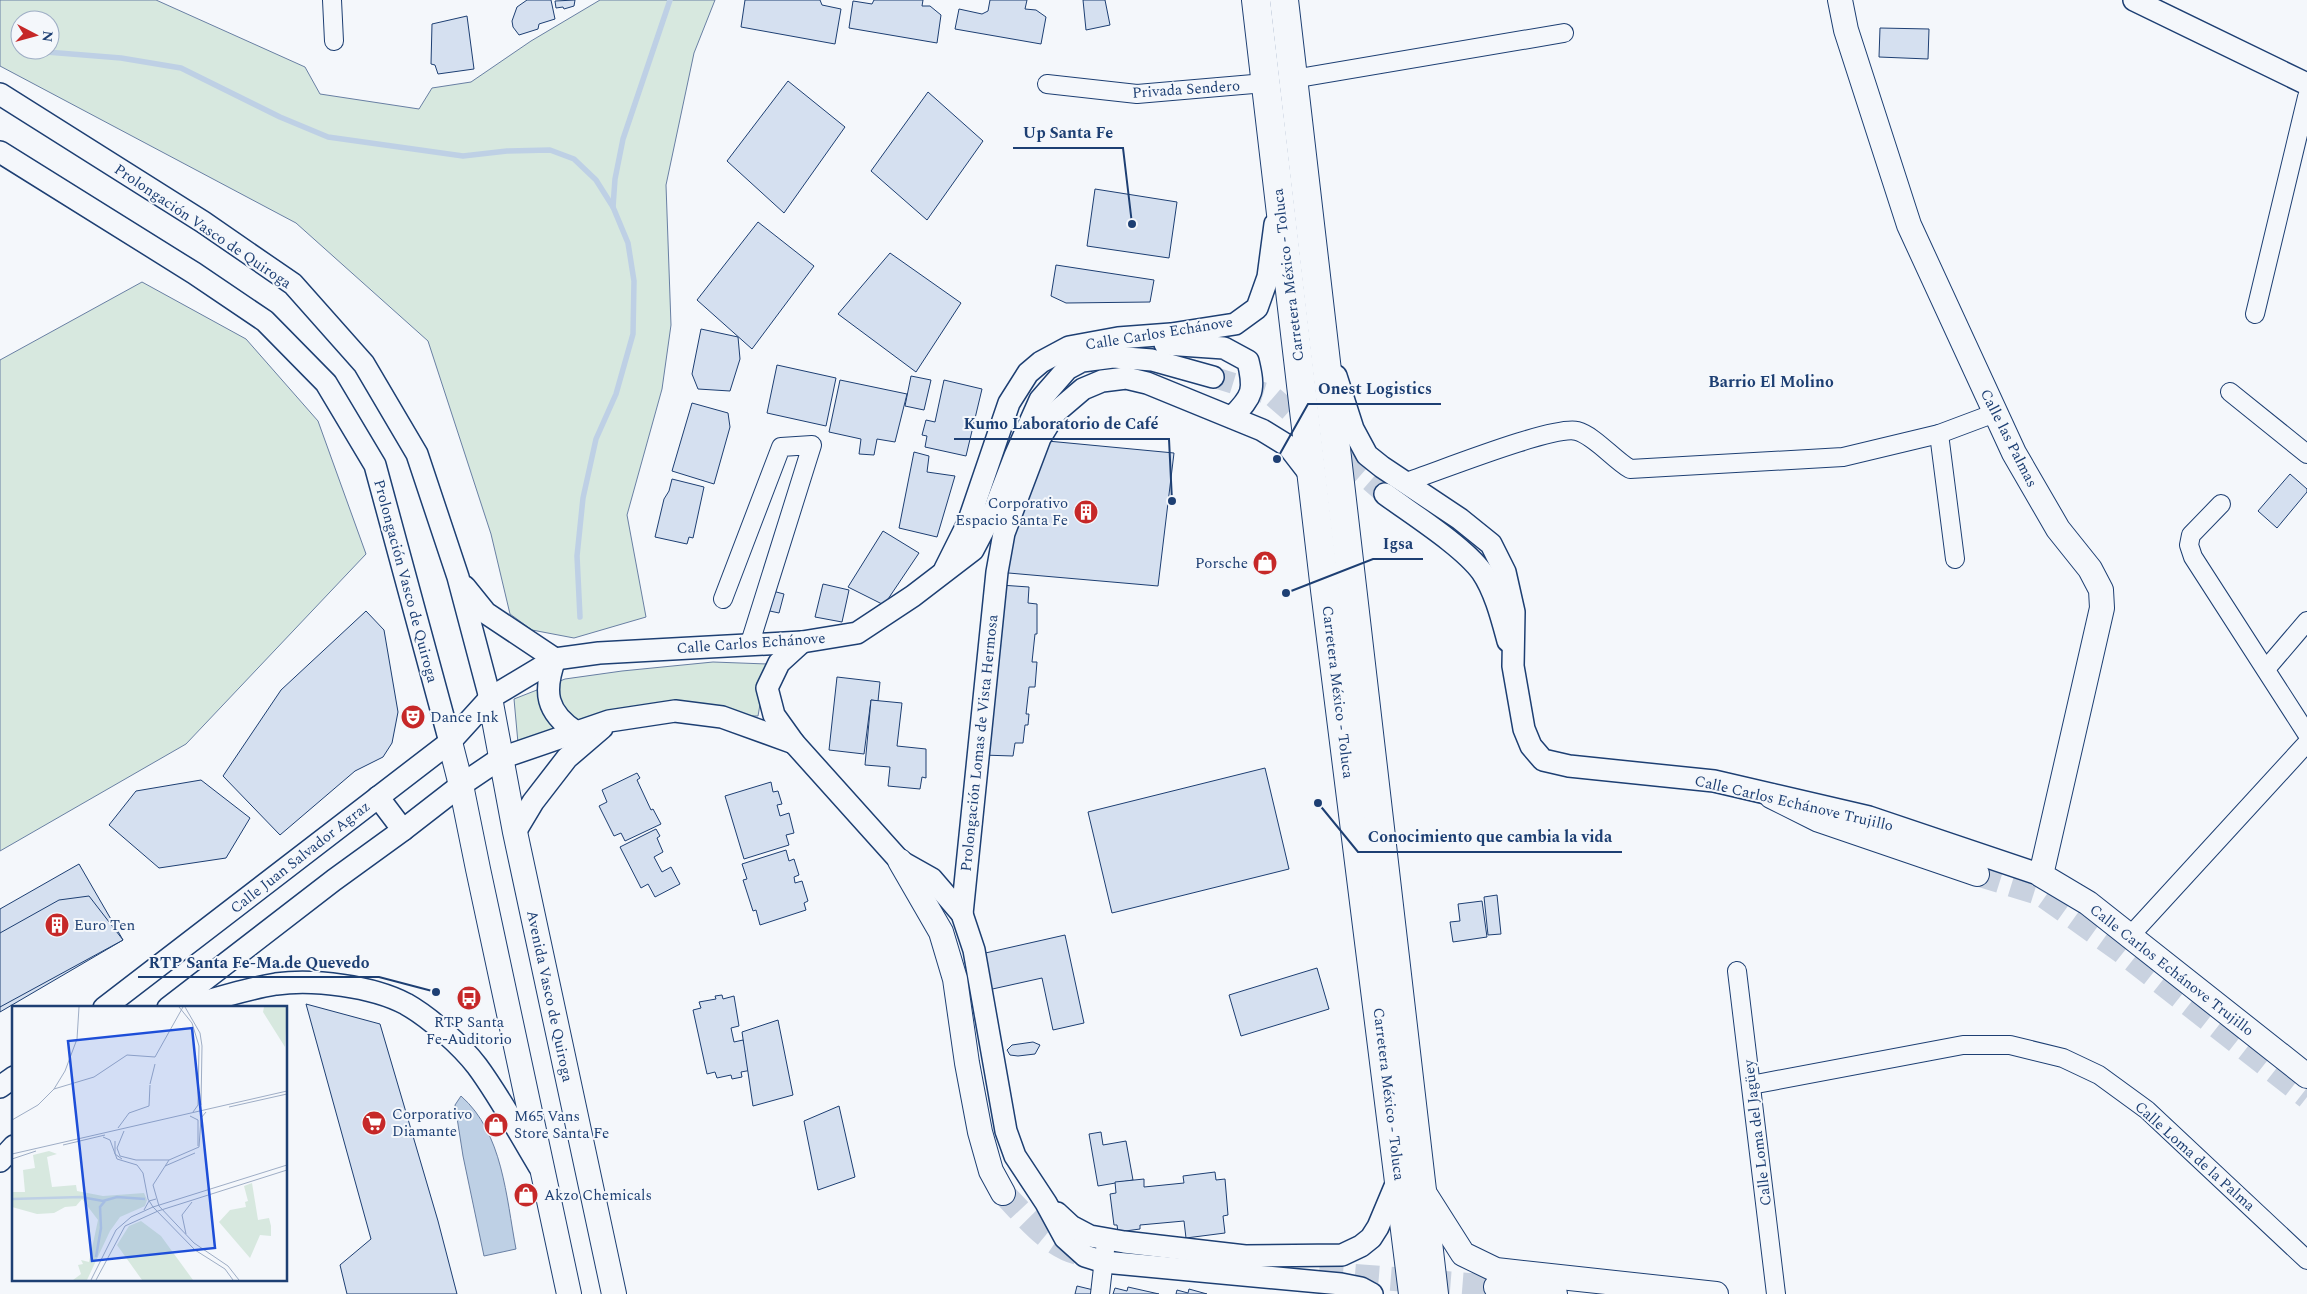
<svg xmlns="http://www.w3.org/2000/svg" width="2307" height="1294" font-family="Spectral,serif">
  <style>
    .green { fill: #d7e8df; stroke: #687fa3; fill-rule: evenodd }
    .water { fill: #bed0e5; stroke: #687fa3 }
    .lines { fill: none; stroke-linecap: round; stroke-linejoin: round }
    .stream { stroke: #bed0e5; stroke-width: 5.5 }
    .building { fill: #d5e0f0; stroke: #1d3f73 }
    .tertiary-tunnel { stroke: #c9d2e0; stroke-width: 21; stroke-dasharray: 21 11; stroke-linecap: butt }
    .secondary-tunnel { stroke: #c9d2e0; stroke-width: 24; stroke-dasharray: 24 12; stroke-linecap: butt }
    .minor-casing { stroke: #1d3f73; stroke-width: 20 }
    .tertiary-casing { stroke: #1d3f73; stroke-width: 24 }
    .secondary-casing { stroke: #1d3f73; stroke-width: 26 }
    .primary-casing { stroke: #1d3f73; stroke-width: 30 }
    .minor { stroke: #f4f7fb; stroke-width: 18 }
    .tertiary { stroke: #f4f7fb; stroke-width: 21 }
    .secondary { stroke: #f4f7fb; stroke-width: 24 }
    .primary { stroke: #f4f7fb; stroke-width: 28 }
    .labels { text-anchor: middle; stroke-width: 4; stroke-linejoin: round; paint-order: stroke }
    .street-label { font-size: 15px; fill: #1d3f73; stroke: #f4f7fb }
    .poi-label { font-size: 15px; fill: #1d3f73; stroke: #f4f7fb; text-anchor: start }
    .neighbourhood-label { font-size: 16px; font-weight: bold; fill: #1d3f73; stroke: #f4f7fb }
    .inset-river { fill: none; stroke: #bed0e5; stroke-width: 2.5 }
    .inset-road { fill: none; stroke: #9eadc5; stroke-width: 1 }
    .view { fill: #1d4ed8; fill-opacity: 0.15; stroke: #1d4ed8; stroke-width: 2.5 }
    .inset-edge { fill: none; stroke: #1d3f73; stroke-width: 2.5 }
    .leader { fill: none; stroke: #1d3f73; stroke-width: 2 }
    .callout-dot { fill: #1d3f73; stroke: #f4f7fb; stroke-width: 2 }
    .callout-label { font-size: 16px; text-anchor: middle; font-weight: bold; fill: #1d3f73; stroke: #f4f7fb; stroke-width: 4; stroke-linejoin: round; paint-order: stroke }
  </style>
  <rect width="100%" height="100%" fill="#f4f7fb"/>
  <g class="green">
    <path d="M0,0h156l149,67 15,27 99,15 13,-21 39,-6 60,-41 69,-41h115l-21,53 -28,132 5,140 -9,64 -35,126 19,102 -72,21 -42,-8 -22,-16 -19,-80 -63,-193 -132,-118 -296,-157zM20,20h30v30h-30z"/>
    <path d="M142,282l104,57 72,82 48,133 -180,190 -186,107v-491z"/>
    <path d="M713,662l54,2 -9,52 -162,-1 -78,28 -4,-44 51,-20 57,-8z"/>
  </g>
  <path class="water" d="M461,1096c42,37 45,101 55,153l-32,7 -21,-100 -8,-51z"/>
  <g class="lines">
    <g class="stream">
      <path d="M34,51l87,7 60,10 99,49 48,20 135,19 44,-5 43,-1 24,9 22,21 17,27 15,36 6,38 -1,53 -17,60 -20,45 -13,59 -6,58 3,61"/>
      <path d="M613,207l2,-28 8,-40 47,-139"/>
    </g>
  </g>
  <g class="building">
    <path d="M527,0h24l4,19 -16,5 -1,5 -19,6 -6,-8 -1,-6 5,-14z"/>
    <path d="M575,0l-1,6 -10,3 -1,-2 -7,1 -1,-7z"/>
    <path d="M745,0h75l2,5 19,4 -6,35 -94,-17z"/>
    <path d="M874,0h49l-1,6h8l11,9 -4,28 -88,-15 4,-27 19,3z"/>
    <path d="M990,0h37l-2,9 11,1 10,7 -5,27 -86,-15 4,-20 23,5 6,-3z"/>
    <path d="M1083,0h22l5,25 -24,5z"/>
    <path d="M467,16l7,53 -36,5 -3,-9 -4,-1 1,-40z"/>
    <path d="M1880,28l49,1 -1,30 -49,-2z"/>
    <path d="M788,81l57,46 -61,86 -57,-52z"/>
    <path d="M928,92l55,49 -56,79 -56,-49z"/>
    <path d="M1095,189l82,13 -8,56 -82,-12z"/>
    <path d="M758,222l56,44 -62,83 -55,-49z"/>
    <path d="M890,253l71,50 -45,69 -78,-58z"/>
    <path d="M1056,265l98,15 -4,22 -84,1 -15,-7z"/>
    <path d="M701,329l37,8 2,22 -10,32 -32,-2 -6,-15z"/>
    <path d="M777,365l59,13 -10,48 -59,-13z"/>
    <path d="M911,376l20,4 -7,30 -19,-4z"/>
    <path d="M840,380l67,14 -12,48 -18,-3 -3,16 -15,-1 2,-15 -32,-7z"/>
    <path d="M944,380l38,9 -16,67 -41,-9 2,-11 -5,-1 4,-15 9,2z"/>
    <path d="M692,403l36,10 2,14 -16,57 -42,-13z"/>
    <path d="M1016,438l158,15 -16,133 -161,-14z"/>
    <path d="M914,452l15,4 -2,16 28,4 -18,61 -38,-9z"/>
    <path d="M2290,474l17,15v3l-30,36 -19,-17z"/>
    <path d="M672,479l32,8 -11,51 -4,-1 -2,7 -32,-7 9,-38 5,-8z"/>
    <path d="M883,531l36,22 -35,52 -36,-18z"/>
    <path d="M823,584l26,6 -7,32 -27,-5z"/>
    <path d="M1000,585l29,2 -1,16 9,1v30h-2l-3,28h5l-2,25h-6l-3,27h3l-1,11h-3l-2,18h-8l-2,13 -31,-1z"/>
    <path d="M761,588l23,6 -5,19 -23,-5z"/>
    <path d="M366,611l18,19 14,82 -6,31 -9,14 -28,14 -75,64 -57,-59 58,-86z"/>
    <path d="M837,677l43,5 -2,19 -7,-1 -7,54 -35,-4z"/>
    <path d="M871,700l31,3 -5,43 29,3v29l-4,-1 -2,12 -32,-3 2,-19 -25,-2z"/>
    <path d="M1265,768l24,101 -177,44 -24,-101z"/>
    <path d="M637,773l3,5 -3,2 14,30 2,-1 8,15 -36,17 -4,-8 -7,3 -15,-30 8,-4 -5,-12z"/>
    <path d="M201,780l49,38 -24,40 -67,10 -50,-43 27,-34z"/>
    <path d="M771,782l2,10 5,-1 4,13 -5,1 3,11 9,-3 5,20 -8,2 3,10 -45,14 -19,-63z"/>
    <path d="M656,829l4,7 -3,2 6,14 -9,5 8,15 9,-5 9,17 -25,13 -7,-13 -7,4 -21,-41z"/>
    <path d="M786,850l3,11 5,-2 5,16 -5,2 1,6 7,-2 6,20 -4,2 2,7 -46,15 -4,-15 -3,1 -10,-31 4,-1 -5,-15z"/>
    <path d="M79,864l44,76 -123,72v-103z"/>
    <path d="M1497,895l4,39 -13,1 -4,-38z"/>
    <path d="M89,896l34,44 -123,67v-74l59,-33z"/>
    <path d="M1482,901l5,36 -34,5 -3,-20 10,-1 -2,-17z"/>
    <path d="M1065,935l19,88 -31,7 -11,-52 -54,12 -7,-36z"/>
    <path d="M1317,968l12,41 -88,27 -12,-41z"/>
    <path d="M722,995l1,4 11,-3 5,30 -8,2 3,14 9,-2 9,30 -11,2 1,5 -10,2 -1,-4 -14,3 -2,-6 -8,2 -14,-64 8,-2 -2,-6 17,-3 -1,-3z"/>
    <path d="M306,1004l74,20 58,197 19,73h-110l-7,-29 31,-26z"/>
    <path d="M778,1020l15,75 -40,11 -11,-74z"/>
    <path d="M1033,1042l7,3 -5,9 -17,2 -8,-1 -3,-5 5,-5z"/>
    <path d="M839,1106l16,71 -37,13 -14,-69z"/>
    <path d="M1101,1132l2,13 23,-4 7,39 -35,6 -9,-52z"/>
    <path d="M1215,1172l1,8 9,-1 3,36 -5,1 2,17 -39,5 -2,-17 -44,4v4l-22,3 -1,-7h-3l-4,-31 6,-1 -1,-11 29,-3v8l40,-4 -1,-7z"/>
    <path d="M1077,1286l29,7v1h-31z"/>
    <path d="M1128,1287l31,7h-46l2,-6 12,3z"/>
    <path d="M1189,1289l18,5h-31l1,-4 11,3z"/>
  </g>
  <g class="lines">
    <path class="tertiary-tunnel" d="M1213,377l58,18 114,99"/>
    <g class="secondary-tunnel">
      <path d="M1977,874l64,20 80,57 186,146"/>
      <path d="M1003,1193c21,21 49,58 81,61"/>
      <path d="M1319,1273l177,14"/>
    </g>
    <defs>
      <g id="minor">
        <path d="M332,0l2,41"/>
        <path d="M1293,79l271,-46"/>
        <path d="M1047,84l90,10 128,-11"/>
        <path d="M2255,314l52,-217"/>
        <path d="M2230,392l77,62"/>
        <path d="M1939,434l16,125"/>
        <path d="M1406,482c31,-10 147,-57 171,-51 18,5 36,28 53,38l213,-12 96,-23 56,-21"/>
        <path d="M2221,504l-30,31 -2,10 4,12 114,177"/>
        <path d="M723,599l58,-152 31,-2 -63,201"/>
        <path d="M2266,669l41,-48"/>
        <path d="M2130,936l177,-193"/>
        <path d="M1737,971l39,323"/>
        <path d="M1751,1085l212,-40h47l53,13 36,17 48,35 160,150"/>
        <path d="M1100,1294l5,-44"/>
      </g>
      <g id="tertiary">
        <path d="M2134,0l173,84"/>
        <path d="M0,94l203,128 90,62 71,80 53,90 41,123 32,121"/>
        <path d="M0,152l194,121 71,48 61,62 49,82 75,277"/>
        <path d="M1165,344l59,4 24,13c7,29 5,35 -16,56"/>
        <path d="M1336,376l17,53 14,26 15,12 78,52 31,25 14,28 9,40 -1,54 11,63 7,17 12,14 26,6 145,15 155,36 172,58"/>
        <path d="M1385,494c27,20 78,52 97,78 13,19 20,47 26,69"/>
        <path d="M945,569l23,-46 41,-120 19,-30 13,-11 28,-15 49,-9 53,-4 64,-10 22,-16 11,-31 7,-53"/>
        <path d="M465,587l21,26 69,46c-12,33 -9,53 21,73"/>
        <path d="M802,642l-23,21 -12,25 7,27 20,28 106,118 32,18 30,35 12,36 32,181 9,25 31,47 19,35 20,18 19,6 237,22 20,4 11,6"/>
        <path d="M378,797l25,33"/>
        <path d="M515,832l18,-30 34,-44 35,-30"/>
        <path d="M962,914l35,-342 7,-39 36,-95 16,-26 27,-23 19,-8 24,-3 21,5 115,47 26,16 24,31"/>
        <path d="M104,1008l346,-266 40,-44 65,-39 44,-6 203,-11 55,-9 56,-37 60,-46 22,-42 20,-52 25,-56 27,-31 15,-8 31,-4 39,3 61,17"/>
        <path d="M168,1008l166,-128 69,-50 58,-45 40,-27 108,-37 66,-10 47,6 72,26"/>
        <path d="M184,1008c30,-9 61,-19 92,-24 38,-5 96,2 130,20 23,13 55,41 71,62 23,31 42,67 62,100"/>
        <path d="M0,1087l14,-10"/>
        <path d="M0,1161l14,-15"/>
        <path d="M1057,1213l14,13 19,10 34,6 121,14 97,-1 19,-9 10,-8 7,-11 21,-50"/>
      </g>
      <g id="secondary">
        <path d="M1840,0l6,30 63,195 105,228 44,76 32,40 11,21 1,18 -61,267 47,28 219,173"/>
        <path d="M490,698l25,134 99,462"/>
        <path d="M450,742l11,43 17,84 91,425"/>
        <path d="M1771,796l48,24 158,54"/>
        <path d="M900,861l41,71 14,47 12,84 13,69 11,39 12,22"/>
        <path d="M1423,1191l40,63 33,16 220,24"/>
        <path d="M1496,1287l59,7"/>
      </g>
      <g id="primary">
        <path d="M1256,0l69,590 88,704"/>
        <path d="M1284,0l150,1294"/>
      </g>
    </defs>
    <use href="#minor" class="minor-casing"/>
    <use href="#tertiary" class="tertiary-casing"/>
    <use href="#secondary" class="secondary-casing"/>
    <use href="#primary" class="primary-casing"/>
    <use href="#minor" class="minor"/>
    <use href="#tertiary" class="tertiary"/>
    <use href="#secondary" class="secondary"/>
    <use href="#primary" class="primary"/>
  </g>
  <defs>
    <symbol id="building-disc" viewBox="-11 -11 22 22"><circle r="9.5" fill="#c62828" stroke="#f4f7fb"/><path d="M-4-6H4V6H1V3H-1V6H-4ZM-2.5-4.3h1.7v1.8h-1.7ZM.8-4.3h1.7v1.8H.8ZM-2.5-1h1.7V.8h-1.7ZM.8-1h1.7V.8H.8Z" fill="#fff"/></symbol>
    <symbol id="shop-disc" viewBox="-11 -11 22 22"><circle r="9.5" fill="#c62828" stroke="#f4f7fb"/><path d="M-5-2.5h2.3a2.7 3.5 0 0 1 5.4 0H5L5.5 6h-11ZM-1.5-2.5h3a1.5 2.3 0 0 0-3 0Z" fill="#fff"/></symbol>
    <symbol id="theatre-disc" viewBox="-11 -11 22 22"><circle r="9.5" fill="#c62828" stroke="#f4f7fb"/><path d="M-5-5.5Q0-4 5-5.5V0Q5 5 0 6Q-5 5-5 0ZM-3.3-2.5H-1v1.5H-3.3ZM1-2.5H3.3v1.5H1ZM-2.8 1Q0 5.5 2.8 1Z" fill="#fff"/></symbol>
    <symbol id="bus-disc" viewBox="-11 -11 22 22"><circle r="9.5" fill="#c62828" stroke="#f4f7fb"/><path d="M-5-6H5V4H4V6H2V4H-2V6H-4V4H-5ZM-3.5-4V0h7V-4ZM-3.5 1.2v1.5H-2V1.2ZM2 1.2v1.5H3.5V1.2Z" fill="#fff"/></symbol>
    <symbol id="supermarket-disc" viewBox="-11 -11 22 22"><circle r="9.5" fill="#c62828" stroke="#f4f7fb"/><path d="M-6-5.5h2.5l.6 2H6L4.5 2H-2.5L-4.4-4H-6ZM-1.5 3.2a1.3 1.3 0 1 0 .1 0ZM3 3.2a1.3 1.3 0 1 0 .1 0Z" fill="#fff"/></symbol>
  </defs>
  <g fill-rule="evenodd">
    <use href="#building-disc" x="1072" y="498" width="28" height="28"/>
    <use href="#shop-disc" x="1251" y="549" width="28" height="28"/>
    <use href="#theatre-disc" x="399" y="703" width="28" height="28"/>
    <use href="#building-disc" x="43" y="911" width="28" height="28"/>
    <use href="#bus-disc" x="455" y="984" width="28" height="28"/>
    <use href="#supermarket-disc" x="360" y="1109" width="28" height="28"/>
    <use href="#shop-disc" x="482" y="1111" width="28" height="28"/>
    <use href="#shop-disc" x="512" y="1181" width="28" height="28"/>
  </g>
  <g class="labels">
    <g class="street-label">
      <text transform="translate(1186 89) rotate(-4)" y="5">Privada Sendero</text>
      <text transform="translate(203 226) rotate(34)" y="5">Prolongación Vasco de Quiroga</text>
      <text transform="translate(1288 275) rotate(-97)" y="5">Carretera México - Toluca</text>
      <text transform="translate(1159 333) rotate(-9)" y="5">Calle Carlos Echánove</text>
      <text transform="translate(2009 438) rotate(63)" y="5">Calle las Palmas</text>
      <text transform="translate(406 581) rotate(75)" y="5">Prolongación Vasco de Quiroga</text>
      <text transform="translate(751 643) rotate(-4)" y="5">Calle Carlos Echánove</text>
      <text transform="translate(1338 692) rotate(83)" y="5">Carretera México - Toluca</text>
      <text transform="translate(979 743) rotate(-84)" y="5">Prolongación Lomas de Vista Hermosa</text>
      <text transform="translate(1794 803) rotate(13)" y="5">Calle Carlos Echánove Trujillo</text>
      <text transform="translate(300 857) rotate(-38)" y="5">Calle Juan Salvador Agraz</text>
      <text transform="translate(2172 970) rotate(38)" y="5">Calle Carlos Echánove Trujillo</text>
      <text transform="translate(550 996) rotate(78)" y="5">Avenida Vasco de Quiroga</text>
      <text transform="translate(1389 1094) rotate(83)" y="5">Carretera México - Toluca</text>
      <text transform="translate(1757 1133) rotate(-97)" y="5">Calle Loma del Jagüey</text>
      <text transform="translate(2195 1156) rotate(42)" y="5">Calle Loma de la Palma</text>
    </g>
    <g class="poi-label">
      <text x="1068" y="508" text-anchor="end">Corporativo<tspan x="1068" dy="17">Espacio Santa Fe</tspan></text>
      <text x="1248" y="568" text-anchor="end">Porsche</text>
      <text x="430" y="722">Dance Ink</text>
      <text x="74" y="930">Euro Ten</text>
      <text x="469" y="1027" text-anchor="middle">RTP Santa<tspan x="469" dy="17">Fe-Auditorio</tspan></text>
      <text x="392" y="1119">Corporativo<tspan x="392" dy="17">Diamante</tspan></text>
      <text x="514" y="1121">M65 Vans<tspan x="514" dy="17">Store Santa Fe</tspan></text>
      <text x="544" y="1200">Akzo Chemicals</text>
    </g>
    <g class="neighbourhood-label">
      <text x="1771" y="387">Barrio El Molino</text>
    </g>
  </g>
  <g transform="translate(12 1006)">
    <rect width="275" height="275" fill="#f4f7fb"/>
    <path d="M252,1h23l-2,40 -22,-35zM37,145l8,3 -10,3 5,30 24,-2 1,6 26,5 41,-3 3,7 -2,6 -25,11 -10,14 -23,49h-14l8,-6 -3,-9 5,-1 -2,-4 8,2 9,-42 -16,-21 -6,7 -11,1 -11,6 -17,1 -25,-7v-15h13l-2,-22 12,-2 -2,-13zM240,177l6,37 11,-2 2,8v10l-11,-1 -10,23 -31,-36 11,-12 16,-3 -1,-5 3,-1 -4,-15zM129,215l20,15 32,44h-51l-25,-35 12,-19z" fill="#d7e8df"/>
    <path class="inset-river" d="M0,193l69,-2 22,4 14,-4 28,2M84,251l5,-29 -1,-21 5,-6"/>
    <path class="inset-road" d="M167,1l13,16 7,23 -1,59 -5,7M173,1l15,26 2,13 -1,59M138,78l5,-20M42,83l11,-18 12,-32 2,-32M217,101l58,-13M178,110l8,4v26M0,114l26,-15 16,-16 40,-12 33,-22 28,2 28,-50M106,122l11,-15 20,-7 1,-21M112,125l-7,17 3,8 16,4h33l30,-13 2,-29 5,-6M91,131l7,3 7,19 20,6 6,8 5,26 5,8 42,43 30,19 8,11M103,135v13l7,5M51,139l42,-10M0,148l275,-63M0,153l24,-8M157,154l-16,25 6,21 35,37 34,23 11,14M153,160l30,-13M141,201l134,-42M132,204l5,-9 7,-2M146,205l129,-41M174,228l-4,-19 10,-13M79,274l25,-50 15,-13 22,-10M84,274l29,-54 33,-15"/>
    <path class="view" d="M180,22l23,220 -123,13 -24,-220z"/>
    <rect width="275" height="275" class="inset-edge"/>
  </g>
  <path class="leader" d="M1132 224L1123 148H1013M1277 459L1308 404H1441M1172 501L1169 439H954M1286 593L1373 559H1423M1318 803L1358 852H1622M436 992L379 977H138"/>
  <g class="callout-dot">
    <circle cx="1132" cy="224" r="5"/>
    <circle cx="1277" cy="459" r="5"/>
    <circle cx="1172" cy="501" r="5"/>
    <circle cx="1286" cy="593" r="5"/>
    <circle cx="1318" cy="803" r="5"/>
    <circle cx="436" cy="992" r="5"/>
  </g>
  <g class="callout-label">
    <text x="1068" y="138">Up Santa Fe</text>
    <text x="1375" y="394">Onest Logistics</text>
    <text x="1061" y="429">Kumo Laboratorio de Café</text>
    <text x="1398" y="549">Igsa</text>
    <text x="1490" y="842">Conocimiento que cambia la vida</text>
    <text x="259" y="968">RTP Santa Fe-Ma.de Quevedo</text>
  </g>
  <g transform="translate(35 35) rotate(96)"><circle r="24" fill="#f4f7fb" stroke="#9eadc5"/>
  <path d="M0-4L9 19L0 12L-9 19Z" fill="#c62828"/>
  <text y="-8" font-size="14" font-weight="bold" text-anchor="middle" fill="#1d3f73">N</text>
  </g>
</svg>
